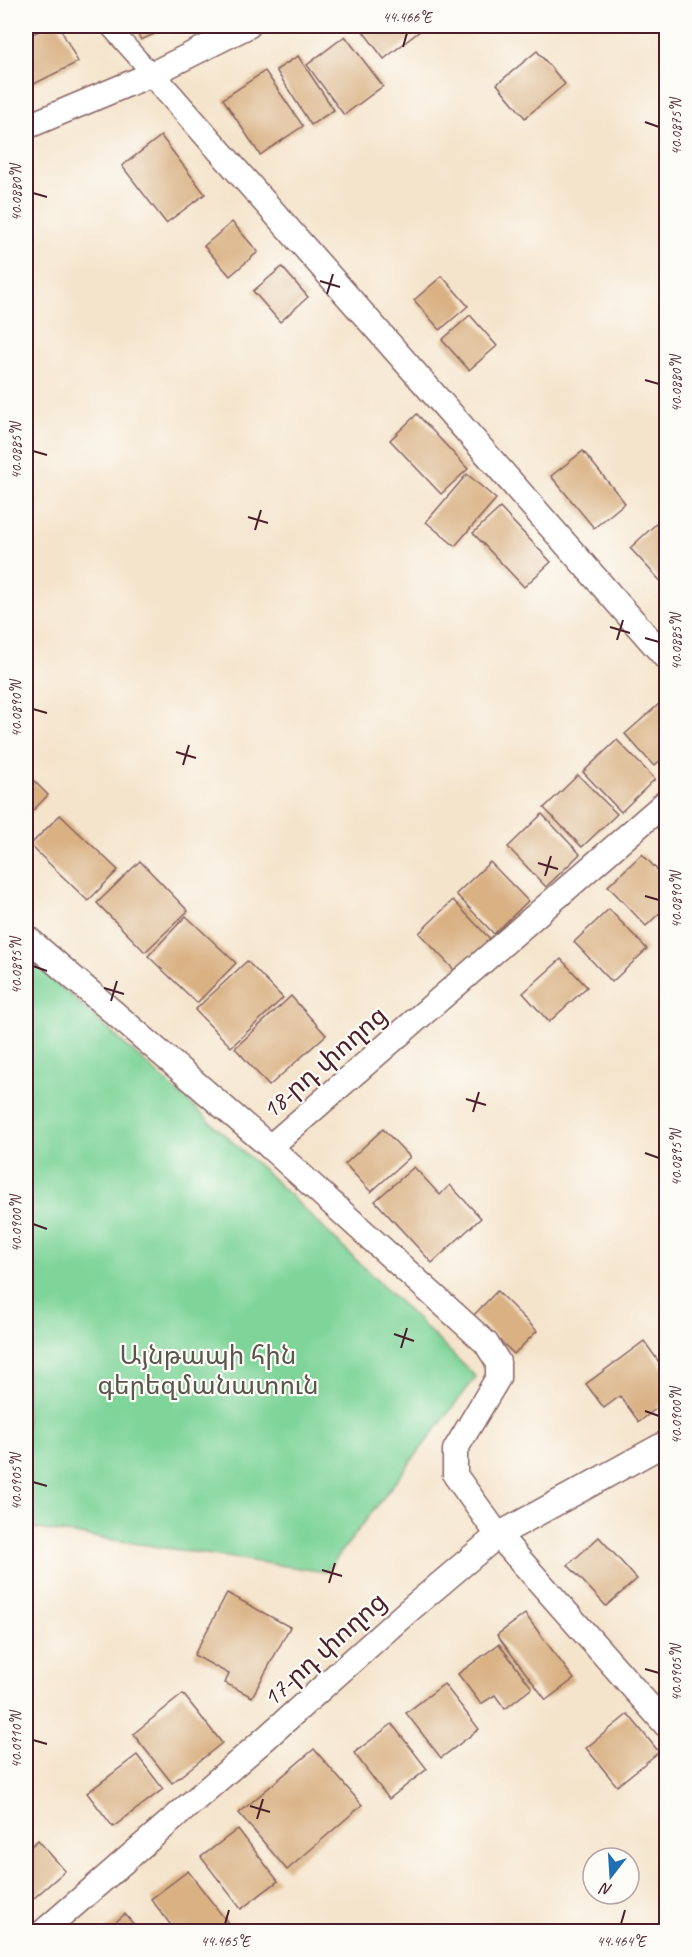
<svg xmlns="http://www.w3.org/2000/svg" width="692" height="1957" font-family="Caveat,'Noto Sans Armenian',sans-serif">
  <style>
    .green { fill: #7ed499; stroke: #647a62; stroke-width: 1.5 }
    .building { fill: #d9b183 }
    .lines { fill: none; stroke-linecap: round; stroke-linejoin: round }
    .pedestrian-casing { stroke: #866463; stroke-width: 21 }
    .minor-casing { stroke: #866463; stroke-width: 27 }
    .pedestrian { stroke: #fff; stroke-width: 18 }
    .minor { stroke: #fff; stroke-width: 24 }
    .ticks { fill: none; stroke: #4a1f2b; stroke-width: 2 }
    .labels { text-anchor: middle; stroke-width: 4.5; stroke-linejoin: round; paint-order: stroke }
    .street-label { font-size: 26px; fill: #4a1f2b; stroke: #fdfcf7 }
    .park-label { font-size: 26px; fill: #5a554c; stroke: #fdfcf7 }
    .neatline { fill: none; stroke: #4a1f2b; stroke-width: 2 }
    .ticks-label { font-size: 15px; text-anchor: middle; fill: #4a1f2b }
  </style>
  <rect width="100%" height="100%" fill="#fdfcf7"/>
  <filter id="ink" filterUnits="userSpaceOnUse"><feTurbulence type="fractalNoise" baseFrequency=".0167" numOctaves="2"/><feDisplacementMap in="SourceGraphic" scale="12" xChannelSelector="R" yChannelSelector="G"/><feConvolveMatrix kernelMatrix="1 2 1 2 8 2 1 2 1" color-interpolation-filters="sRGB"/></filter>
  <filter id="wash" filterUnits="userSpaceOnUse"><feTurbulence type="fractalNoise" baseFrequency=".008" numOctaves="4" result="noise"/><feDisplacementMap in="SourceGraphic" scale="24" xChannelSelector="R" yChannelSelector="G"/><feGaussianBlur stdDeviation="1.35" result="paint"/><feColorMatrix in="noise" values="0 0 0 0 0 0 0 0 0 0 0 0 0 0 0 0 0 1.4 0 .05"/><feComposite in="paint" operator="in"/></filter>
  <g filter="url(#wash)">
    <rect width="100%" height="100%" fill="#f5e4cc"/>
    <path class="green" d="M26,955l243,220 207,202 -150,195 -300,-45z"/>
    <g id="blocks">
      <g class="building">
        <path d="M50,26h9l19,36 -44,22 -8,-17v-30z"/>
        <path d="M134,26h38l-31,14z"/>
        <path d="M359,26h59l3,4 -37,29z"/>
        <path d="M345,36l38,50 -39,29 -37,-50z"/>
        <path d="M537,51l28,33 -40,34 -28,-34z"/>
        <path d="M298,56l36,54 -23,15 -35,-55z"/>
        <path d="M265,71l38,55 -43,29 -37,-56z"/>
        <path d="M161,136l44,58 -39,29 -44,-57z"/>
        <path d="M232,222l26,30 -28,24 -26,-30z"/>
        <path d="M282,267l26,30 -28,25 -27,-31z"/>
        <path d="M442,276l26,30 -28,24 -26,-30z"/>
        <path d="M470,315l27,31 -28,24 -27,-30z"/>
        <path d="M417,414l51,55 -27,25 -51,-54z"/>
        <path d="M583,451l42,52 -31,25 -43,-52z"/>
        <path d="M467,474l29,25 -41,47 -29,-24z"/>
        <path d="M500,508l51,54 -27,25 -51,-54z"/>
        <path d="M657,523l9,10v54l-36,-39z"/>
        <path d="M666,698v57l-12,11 -29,-32z"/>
        <path d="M617,740l38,39 -34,33 -38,-40z"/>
        <path d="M26,773l22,22 -22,23z"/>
        <path d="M578,775l39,39 -35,33 -38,-39z"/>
        <path d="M542,814l38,40 -34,33 -38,-40z"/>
        <path d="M60,815l58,55 -30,31 -58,-56z"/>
        <path d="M642,854l24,25v28l-20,19 -38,-40z"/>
        <path d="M140,861l48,50 -43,41 -48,-49z"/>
        <path d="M490,862l38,39 -34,33 -38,-40z"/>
        <path d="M453,900l38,40 -34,33 -38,-40z"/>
        <path d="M609,909l38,40 -35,33 -38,-40z"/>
        <path d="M186,916l50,47 -39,40 -49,-47z"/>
        <path d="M561,959l26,28 -38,35 -26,-29z"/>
        <path d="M247,961l36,37 -52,49 -36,-37z"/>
        <path d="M291,996l35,39 -57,51 -34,-38z"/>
        <path d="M383,1129l27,28 -39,35 -26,-28z"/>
        <path d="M414,1167l26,28 10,-10 31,33 -49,45 -57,-62z"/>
        <path d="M497,1291l40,40 -23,23 -40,-39z"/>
        <path d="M644,1341l22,31v29l-27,21 -19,-26 -16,12 -18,-24z"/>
        <path d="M599,1537l38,42 -31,27 -38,-41z"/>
        <path d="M227,1593l63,34 -38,70 -27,-14 4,-9 -35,-19z"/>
        <path d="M525,1614l49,65 -28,21 -49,-65z"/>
        <path d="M499,1644l33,44 -27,21 -10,-14 -14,9 -23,-30z"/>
        <path d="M444,1684l35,45 -38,29 -35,-45z"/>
        <path d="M183,1694l39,49 -50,40 -39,-49z"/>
        <path d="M628,1714l31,38 -42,34 -31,-38z"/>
        <path d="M392,1724l35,45 -38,30 -35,-46z"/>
        <path d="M314,1749l48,56 -75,65 -48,-57z"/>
        <path d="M137,1755l26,34 -50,38 -26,-34z"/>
        <path d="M238,1829l40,52 -37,28 -40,-52z"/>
        <path d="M38,1840l27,31 -39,34v-54z"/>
        <path d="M188,1871l40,52 -12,9h-40l-25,-33z"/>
        <path d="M125,1914l15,18h-36z"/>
      </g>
    </g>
  </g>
  <g filter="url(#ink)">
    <use href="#blocks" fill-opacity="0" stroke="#866463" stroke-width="1.5"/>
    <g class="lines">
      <defs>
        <path id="pedestrian" d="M109,26l43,48"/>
        <g id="minor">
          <path d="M152,74l514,584"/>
          <path d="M26,127l126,-53 96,-48"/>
          <path d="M666,802l-396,345 216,196 12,19v16l-43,72v25l43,60 168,190"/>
          <path d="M26,937l244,210"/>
          <path d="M43,1932l223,-194 142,-127 90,-76 168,-92"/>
        </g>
      </defs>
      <use href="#pedestrian" class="pedestrian-casing"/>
      <use href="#minor" class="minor-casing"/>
      <use href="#pedestrian" class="pedestrian"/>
      <use href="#minor" class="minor"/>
    </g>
  </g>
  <path class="ticks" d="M403,47l4,-14M645,122l14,5M33,193l14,4M320,281l20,6M327,294l6,-20M645,380l14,4M33,451l14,4M248,517l20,6M255,530l6,-20M610,627l20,6M645,638l14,4M617,640l6,-20M33,709l14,4M176,752l20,6M183,765l6,-20M538,863l20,6M545,876l6,-20M645,896l14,4M33,966l14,5M104,988l20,6M111,1001l6,-20M466,1099l20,6M473,1112l6,-20M645,1153l14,5M33,1224l14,5M394,1334l20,7M401,1348l6,-20M645,1411l14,5M33,1482l14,4M322,1570l20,6M329,1583l6,-20M645,1669l14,4M33,1740l14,4M250,1806l20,6M257,1819l6,-20M225,1924l4,-14M621,1924l4,-14"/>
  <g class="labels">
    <g class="street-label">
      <text transform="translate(324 1062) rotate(-41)" y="9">18-րդ փողոց</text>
      <text transform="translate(324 1649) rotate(-42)" y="9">17-րդ փողոց</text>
    </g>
    <g class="park-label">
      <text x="208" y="1364">Այնթապի հին<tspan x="208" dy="30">գերեզմանատուն</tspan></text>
    </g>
  </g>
  <rect width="692" height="1957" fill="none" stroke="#fdfcf7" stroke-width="66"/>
  <g transform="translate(611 1876) rotate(197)"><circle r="28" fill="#fdfcf7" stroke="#b5a4a5" stroke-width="1.5"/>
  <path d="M0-4.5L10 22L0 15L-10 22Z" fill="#1f6fb2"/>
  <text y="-9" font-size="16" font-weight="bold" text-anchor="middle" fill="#4a1f2b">N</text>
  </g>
  <rect x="33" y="33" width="626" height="1891" class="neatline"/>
  <g class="ticks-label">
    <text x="407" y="22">44.466°E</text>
    <text transform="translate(676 127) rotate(-90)" y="5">40.0875°N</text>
    <text transform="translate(16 193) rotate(-90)" y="5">40.0880°N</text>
    <text transform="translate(676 384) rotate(-90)" y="5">40.0880°N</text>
    <text transform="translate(16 451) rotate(-90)" y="5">40.0885°N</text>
    <text transform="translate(676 642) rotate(-90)" y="5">40.0885°N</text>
    <text transform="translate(16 709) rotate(-90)" y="5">40.0890°N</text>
    <text transform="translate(676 900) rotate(-90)" y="5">40.0890°N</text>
    <text transform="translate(16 966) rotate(-90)" y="5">40.0895°N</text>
    <text transform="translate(676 1158) rotate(-90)" y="5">40.0895°N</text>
    <text transform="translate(16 1224) rotate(-90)" y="5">40.0900°N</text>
    <text transform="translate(676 1416) rotate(-90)" y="5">40.0900°N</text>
    <text transform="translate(16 1482) rotate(-90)" y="5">40.0905°N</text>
    <text transform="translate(676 1673) rotate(-90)" y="5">40.0905°N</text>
    <text transform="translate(16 1740) rotate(-90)" y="5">40.0910°N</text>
    <text x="225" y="1946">44.465°E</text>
    <text x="621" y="1946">44.464°E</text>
  </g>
</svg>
